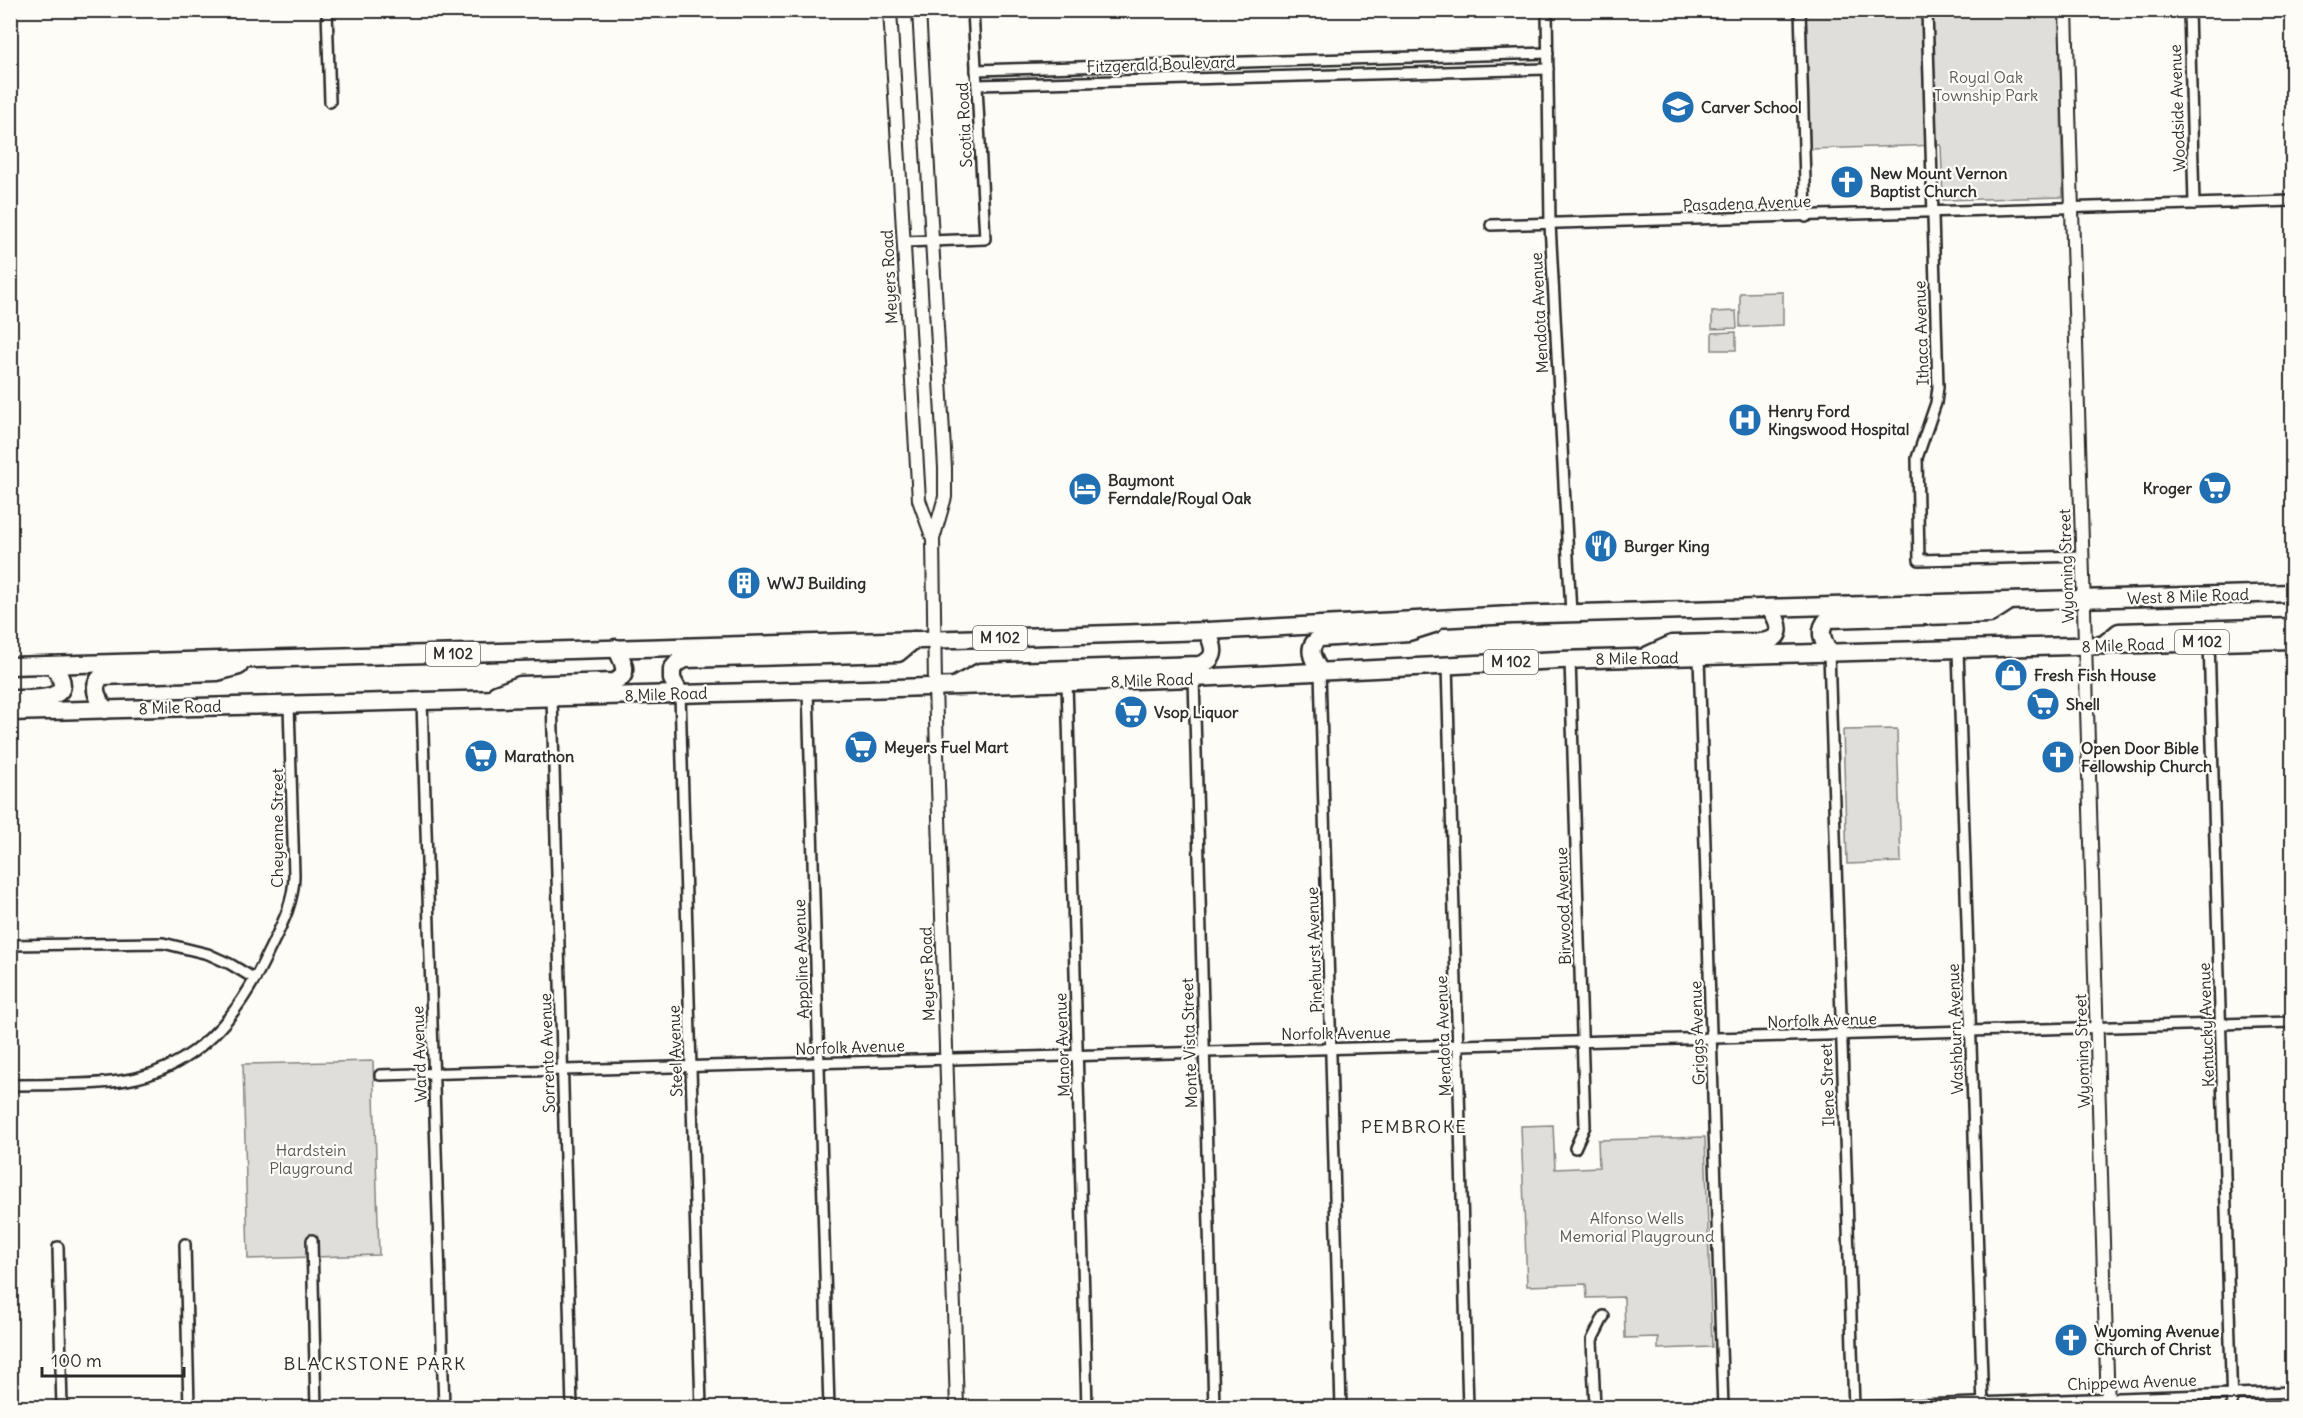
<svg xmlns="http://www.w3.org/2000/svg" width="2303" height="1418" font-family="Delius,sans-serif">
  <style>
    .green { fill: #dfdeda; stroke: #858482; stroke-width: 1.5 }
    .lines { fill: none; stroke-linecap: round; stroke-linejoin: round }
    .street-casing { stroke: #2b2b2b; stroke-width: 14 }
    .secondary-casing { stroke: #2b2b2b; stroke-width: 16 }
    .highway-casing { stroke: #2b2b2b; stroke-width: 21 }
    .street { stroke: #fdfcf7; stroke-width: 9 }
    .secondary { stroke: #fdfcf7; stroke-width: 12 }
    .highway { stroke: #fdfcf7; stroke-width: 16 }
    .labels { text-anchor: middle; stroke-width: 4.5; stroke-linejoin: round; paint-order: stroke }
    .shield { fill: #fdfcf7; stroke: #6a6a68; stroke-width: 1.5 }
    .shield-label { font-size: 15px; font-weight: bold; fill: #2b2b2b }
    .street-label { font-size: 16px; fill: #2b2b2b; stroke: #fdfcf7 }
    .park-label { font-size: 16px; fill: #585857; stroke: #fdfcf7 }
    .poi-label { font-size: 16px; font-weight: bold; fill: #2b2b2b; stroke: #fdfcf7; text-anchor: start }
    .neighbourhood-label { font-size: 18px; letter-spacing: 1.5px; fill: #2b2b2b; stroke: #fdfcf7 }
  </style>
  <rect width="100%" height="100%" fill="#fdfcf7"/>
  <filter id="ink" filterUnits="userSpaceOnUse"><feTurbulence type="fractalNoise" baseFrequency=".0167" numOctaves="2"/><feDisplacementMap in="SourceGraphic" scale="12" xChannelSelector="R" yChannelSelector="G"/><feConvolveMatrix kernelMatrix="1 2 1 2 8 2 1 2 1" color-interpolation-filters="sRGB"/></filter>
  <g filter="url(#ink)">
    <g class="green">
      <path d="M1806,11h253l4,186 -120,3 -2,-55 -131,4z"/>
      <path d="M1783,292v33l-43,2v-34z"/>
      <path d="M1736,311l1,17 -25,1v-17z"/>
      <path d="M1736,332v18h-24v-17z"/>
      <path d="M1897,729l4,133 -54,2 -4,-134z"/>
      <path d="M373,1061l6,194 -131,4 -5,-195z"/>
      <path d="M1553,1125l2,44 44,-2 -1,-27 107,-3 7,210 -54,2v-12l-33,1 -1,-41 -37,1 -1,-14 -59,2 -6,-160z"/>
    </g>
    <g class="lines">
      <defs>
        <g id="street">
          <path d="M327,10l3,92"/>
          <path d="M1547,10l3,214 21,389"/>
          <path d="M1800,10l6,207"/>
          <path d="M1927,10l11,377 -2,16 -19,55 2,102 163,-4"/>
          <path d="M2189,10l5,194"/>
          <path d="M976,70l572,-17"/>
          <path d="M977,85l571,-16"/>
          <path d="M1491,225l801,-24"/>
          <path d="M903,242l82,-3 -12,-229"/>
          <path d="M2209,642l23,766"/>
          <path d="M1958,650l25,758"/>
          <path d="M1829,653l25,755"/>
          <path d="M1699,657l24,751"/>
          <path d="M1570,660l15,466 -10,22"/>
          <path d="M1447,665l21,743"/>
          <path d="M1320,671l21,737"/>
          <path d="M1194,678l20,730"/>
          <path d="M1067,682l20,726"/>
          <path d="M808,690l21,718"/>
          <path d="M680,694l21,714"/>
          <path d="M552,697l20,711"/>
          <path d="M422,701l22,707"/>
          <path d="M10,945l153,-2 45,11 22,10 25,15"/>
          <path d="M380,1075l1912,-53"/>
          <path d="M10,1085c37,-1 74,1 110,-4 70,-9 115,-60 144,-120 13,-28 30,-54 30,-86l-5,-170"/>
          <path d="M312,1240l4,168"/>
          <path d="M185,1244l4,164"/>
          <path d="M58,1247l4,161"/>
          <path d="M1595,1408l-3,-68 12,-24"/>
          <path d="M1829,1408l463,-16"/>
        </g>
        <g id="secondary">
          <path d="M890,10l29,490 14,39"/>
          <path d="M919,10l26,458v29l-12,42 2,147 22,722"/>
          <path d="M2066,10l42,1398"/>
        </g>
        <g id="highway">
          <path d="M2103,645l16,-13 173,-5"/>
          <path d="M1829,653c-6,-12 -12,-23 -1,-34l162,-5 17,-11"/>
          <path d="M1648,655l24,-11 88,-2c25,-2 21,-17 10,-34"/>
          <path d="M10,666l946,-27 251,-8 305,-16 780,-22"/>
          <path d="M1320,671c-7,-11 -15,-24 0,-33l89,-6 25,-8"/>
          <path d="M958,684l22,-12 219,-7c20,-6 15,-19 8,-34"/>
          <path d="M496,694l24,-9 94,-3c17,-7 9,-21 2,-34"/>
          <path d="M680,694l-8,-15v-10l6,-7 8,-3 212,-6 16,-13"/>
          <path d="M10,699c24,0 73,3 42,-34"/>
          <path d="M105,710c-7,-12 -15,-23 -3,-34l115,-4 22,-6"/>
          <path d="M10,712l857,-23 327,-11 366,-18 732,-20"/>
        </g>
      </defs>
      <use href="#street" class="street-casing"/>
      <use href="#secondary" class="secondary-casing"/>
      <use href="#highway" class="highway-casing"/>
      <use href="#street" class="street"/>
      <use href="#secondary" class="secondary"/>
      <use href="#highway" class="highway"/>
    </g>
  </g>
  <defs>
    <symbol id="school-disc" viewBox="-11 -11 22 22"><circle r="9.5" fill="#1f6fb2" stroke="#fdfcf7"/><path d="M0-5L7-2L0 1L-7-2ZM-4 1L0 2.5L4 1V4Q0 6-4 4Z" fill="#fff"/></symbol>
    <symbol id="church-disc" viewBox="-11 -11 22 22"><circle r="9.5" fill="#1f6fb2" stroke="#fdfcf7"/><path d="M-1.2-6h2.4v3.5h3.3v2.4h-3.3V6h-2.4V-.1h-3.3v-2.4h3.3Z" fill="#fff"/></symbol>
    <symbol id="hospital-disc" viewBox="-11 -11 22 22"><circle r="9.5" fill="#1f6fb2" stroke="#fdfcf7"/><path d="M-5-5h3v3.5h4V-5h3V5h-3V1.5h-4V5h-3Z" fill="#fff"/></symbol>
    <symbol id="supermarket-disc" viewBox="-11 -11 22 22"><circle r="9.5" fill="#1f6fb2" stroke="#fdfcf7"/><path d="M-6-5.5h2.5l.6 2H6L4.5 2H-2.5L-4.4-4H-6ZM-1.5 3.2a1.3 1.3 0 1 0 .1 0ZM3 3.2a1.3 1.3 0 1 0 .1 0Z" fill="#fff"/></symbol>
    <symbol id="hotel-disc" viewBox="-11 -11 22 22"><circle r="9.5" fill="#1f6fb2" stroke="#fdfcf7"/><path d="M-6-4.5h1.5V1H6V5H4.5V3h-9V5H-6ZM-4 0a1.8 1.8 0 1 1 3.6 0ZM.5 0V-2.5h3Q6-2.5 6 0Z" fill="#fff"/></symbol>
    <symbol id="restaurant-disc" viewBox="-11 -11 22 22"><circle r="9.5" fill="#1f6fb2" stroke="#fdfcf7"/><path d="M-5-6h1v4h1v-4h1v4h1v-4h1v5L-1.5 .5V6h-2V.5L-5-1ZM5-6V6H3V1.5H1.5Q1.5-4 5-6Z" fill="#fff"/></symbol>
    <symbol id="building-disc" viewBox="-11 -11 22 22"><circle r="9.5" fill="#1f6fb2" stroke="#fdfcf7"/><path d="M-4-6H4V6H1V3H-1V6H-4ZM-2.5-4.3h1.7v1.8h-1.7ZM.8-4.3h1.7v1.8H.8ZM-2.5-1h1.7V.8h-1.7ZM.8-1h1.7V.8H.8Z" fill="#fff"/></symbol>
    <symbol id="shop-disc" viewBox="-11 -11 22 22"><circle r="9.5" fill="#1f6fb2" stroke="#fdfcf7"/><path d="M-5-2.5h2.3a2.7 3.5 0 0 1 5.4 0H5L5.5 6h-11ZM-1.5-2.5h3a1.5 2.3 0 0 0-3 0Z" fill="#fff"/></symbol>
  </defs>
  <g fill-rule="evenodd">
    <use href="#school-disc" x="1659" y="88" width="38" height="38"/>
    <use href="#church-disc" x="1828" y="163" width="38" height="38"/>
    <use href="#hospital-disc" x="1726" y="401" width="38" height="38"/>
    <use href="#supermarket-disc" x="2196" y="469" width="38" height="38"/>
    <use href="#hotel-disc" x="1066" y="470" width="38" height="38"/>
    <use href="#restaurant-disc" x="1582" y="527" width="38" height="38"/>
    <use href="#building-disc" x="725" y="564" width="38" height="38"/>
    <use href="#shop-disc" x="1992" y="656" width="38" height="38"/>
    <use href="#supermarket-disc" x="2024" y="685" width="38" height="38"/>
    <use href="#supermarket-disc" x="1112" y="693" width="38" height="38"/>
    <use href="#supermarket-disc" x="842" y="728" width="38" height="38"/>
    <use href="#supermarket-disc" x="462" y="737" width="38" height="38"/>
    <use href="#church-disc" x="2039" y="738" width="38" height="38"/>
    <use href="#church-disc" x="2052" y="1321" width="38" height="38"/>
  </g>
  <g class="labels">
    <g class="shield">
      <rect x="973" y="626" width="54" height="24" rx="4.5"/>
      <rect x="2175" y="630" width="54" height="24" rx="4.5"/>
      <rect x="426" y="642" width="54" height="24" rx="4.5"/>
      <rect x="1484" y="650" width="54" height="24" rx="4.5"/>
    </g>
    <g class="shield-label">
      <text x="1000" y="643">M 102</text>
      <text x="2202" y="647">M 102</text>
      <text x="453" y="659">M 102</text>
      <text x="1511" y="667">M 102</text>
    </g>
    <g class="street-label">
      <text transform="translate(1161 64) rotate(-2)" y="6">Fitzgerald Boulevard</text>
      <text transform="translate(2177 108) rotate(-92)" y="6">Woodside Avenue</text>
      <text transform="translate(964 125) rotate(-93)" y="6">Scotia Road</text>
      <text transform="translate(1747 203) rotate(-2)" y="6">Pasadena Avenue</text>
      <text transform="translate(889 277) rotate(-93)" y="6">Meyers Road</text>
      <text transform="translate(1539 313) rotate(-93)" y="6">Mendota Avenue</text>
      <text transform="translate(1921 333) rotate(-92)" y="6">Ithaca Avenue</text>
      <text transform="translate(2066 566) rotate(-92)" y="6">Wyoming Street</text>
      <text transform="translate(2188 596) rotate(-2)" y="6">West 8 Mile Road</text>
      <text transform="translate(2123 645) rotate(-2)" y="6">8 Mile Road</text>
      <text transform="translate(1637 658) rotate(-1)" y="6">8 Mile Road</text>
      <text transform="translate(1152 680) rotate(-2)" y="6">8 Mile Road</text>
      <text transform="translate(666 694) rotate(-2)" y="6">8 Mile Road</text>
      <text transform="translate(180 707) rotate(-2)" y="6">8 Mile Road</text>
      <text transform="translate(277 828) rotate(-90)" y="6">Cheyenne Street</text>
      <text transform="translate(1563 906) rotate(-92)" y="6">Birwood Avenue</text>
      <text transform="translate(1314 950) rotate(-92)" y="6">Pinehurst Avenue</text>
      <text transform="translate(801 959) rotate(-92)" y="6">Appoline Avenue</text>
      <text transform="translate(927 974) rotate(-92)" y="6">Meyers Road</text>
      <text transform="translate(1822 1020) rotate(-2)" y="6">Norfolk Avenue</text>
      <text transform="translate(2206 1025) rotate(-92)" y="6">Kentucky Avenue</text>
      <text transform="translate(1955 1029) rotate(-92)" y="6">Washburn Avenue</text>
      <text transform="translate(1336 1033) rotate(-1)" y="6">Norfolk Avenue</text>
      <text transform="translate(1697 1033) rotate(-92)" y="6">Griggs Avenue</text>
      <text transform="translate(1443 1036) rotate(-92)" y="6">Mendota Avenue</text>
      <text transform="translate(1189 1043) rotate(-92)" y="6">Monte Vista Street</text>
      <text transform="translate(1062 1045) rotate(-92)" y="6">Manor Avenue</text>
      <text transform="translate(850 1047) rotate(-2)" y="6">Norfolk Avenue</text>
      <text transform="translate(675 1051) rotate(-92)" y="6">Steel Avenue</text>
      <text transform="translate(2082 1051) rotate(-92)" y="6">Wyoming Street</text>
      <text transform="translate(547 1053) rotate(-92)" y="6">Sorrento Avenue</text>
      <text transform="translate(419 1054) rotate(-92)" y="6">Ward Avenue</text>
      <text transform="translate(1827 1085) rotate(-92)" y="6">Ilene Street</text>
      <text transform="translate(2132 1382) rotate(-2)" y="6">Chippewa Avenue</text>
    </g>
    <g class="park-label">
      <text x="1986" y="83">Royal Oak<tspan x="1986" dy="18">Township Park</tspan></text>
      <text x="311" y="1156">Hardstein<tspan x="311" dy="18">Playground</tspan></text>
      <text x="1637" y="1224">Alfonso Wells<tspan x="1637" dy="18">Memorial Playground</tspan></text>
    </g>
    <g class="poi-label">
      <text x="1701" y="113">Carver School</text>
      <text x="1870" y="179">New Mount Vernon<tspan x="1870" dy="18">Baptist Church</tspan></text>
      <text x="1768" y="417">Henry Ford<tspan x="1768" dy="18">Kingswood Hospital</tspan></text>
      <text x="1108" y="486">Baymont<tspan x="1108" dy="18">Ferndale/Royal Oak</tspan></text>
      <text x="2192" y="494" text-anchor="end">Kroger</text>
      <text x="1624" y="552">Burger King</text>
      <text x="767" y="589">WWJ Building</text>
      <text x="2034" y="681">Fresh Fish House</text>
      <text x="2066" y="710">Shell</text>
      <text x="1154" y="718">Vsop Liquor</text>
      <text x="884" y="753">Meyers Fuel Mart</text>
      <text x="2081" y="754">Open Door Bible<tspan x="2081" dy="18">Fellowship Church</tspan></text>
      <text x="504" y="762">Marathon</text>
      <text x="2094" y="1337">Wyoming Avenue<tspan x="2094" dy="18">Church of Christ</tspan></text>
    </g>
    <g class="neighbourhood-label">
      <text x="1414" y="1133">PEMBROKE</text>
      <text x="375" y="1370">BLACKSTONE PARK</text>
    </g>
  </g>
  <rect width="2303" height="1418" fill="none" stroke="#fdfcf7" stroke-width="36"/>
  <rect x="18" y="18" width="2267" height="1382" fill="none" stroke="#2b2b2b" stroke-width="2" filter="url(#ink)"/>
  <path d="M42 1367v9h142v-9" fill="none" stroke="#2b2b2b" stroke-width="3"/>
  <text x="51" y="1367" font-size="18" fill="#2b2b2b" stroke="#fdfcf7" stroke-width="4.5" paint-order="stroke">100 m</text>
</svg>
